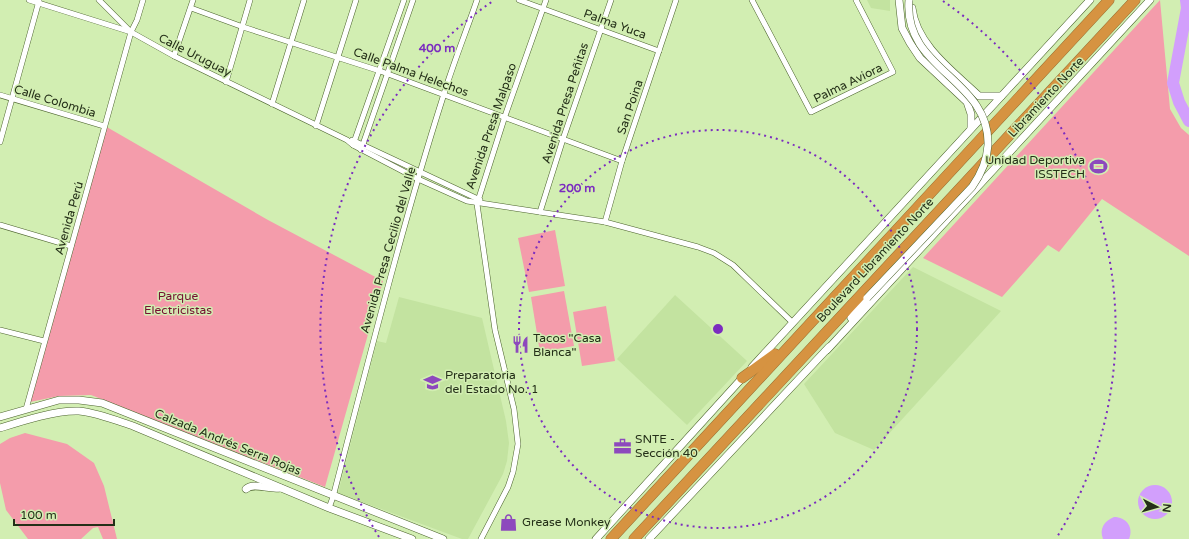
<svg xmlns="http://www.w3.org/2000/svg" width="1189" height="539" font-family="'Varela Round',sans-serif">
  <style>
    .built { fill: #c3e3a0 }
    .green { fill: #f49cab }
    .water { fill: #d29ffc }
    .lines { fill: none; stroke-linecap: round; stroke-linejoin: round }
    .river { stroke: #d29ffc; stroke-width: 12 }
    .street-casing { stroke: #4c632d; stroke-width: 6 }
    .secondary-casing { stroke: #4c632d; stroke-width: 8 }
    .highway-casing { stroke: #987033; stroke-width: 11 }
    .street { stroke: #fff; stroke-width: 5 }
    .secondary { stroke: #fff; stroke-width: 7 }
    .highway { stroke: #d69341; stroke-width: 10 }
    .secondary-bridge-casing { stroke: #4c632d; stroke-width: 8; stroke-linecap: butt }
    .secondary-bridge { stroke: #fff; stroke-width: 7 }
    .ring { fill: none; stroke: #7b2cbf; stroke-width: 2; stroke-dasharray: 2 4 }
    .labels { text-anchor: middle; stroke-width: 3; stroke-linejoin: round; paint-order: stroke }
    .street-label { font-size: 12px; fill: #242f18; stroke: #d2eeb2 }
    .poi-label { font-size: 12px; fill: #242f18; stroke: #d2eeb2; text-anchor: start }
    .park-label { font-size: 12px; fill: #750f31; stroke: #d2eeb2 }
    .centre { fill: #7b2cbf; stroke: #d2eeb2; stroke-width: 2 }
    .ring-label { font-size: 12px; text-anchor: middle; font-weight: bold; fill: #7b2cbf; stroke: #d2eeb2; stroke-width: 3; stroke-linejoin: round; paint-order: stroke }
  </style>
  <rect width="100%" height="100%" fill="#d2eeb2"/>
  <g class="built">
    <path d="M867,0h23v11l-19,-3z"/>
    <path d="M913,267l88,44 -127,139 -39,-17 -31,-49z"/>
    <path d="M675,295l72,66 -60,64 -70,-66z"/>
    <path d="M399,297l83,21 24,103 3,22 -2,18 -4,13 -35,65h-6l-124,-46 39,-152 9,2z"/>
  </g>
  <g class="green">
    <path d="M1160,0l10,109 11,19 8,7v121l-87,-57 -43,53 -11,-7 -46,52 -79,-39z"/>
    <path d="M105,126l163,94 115,61 -58,206 -234,-92 -32,1 -29,6z"/>
    <path d="M555,230l10,56 -36,6 -11,-54z"/>
    <path d="M564,291l10,55 -34,6 -9,-55z"/>
    <path d="M606,306l9,55 -33,5 -9,-54z"/>
    <path d="M25,433l42,11 27,19 10,23 13,53h-14l-5,-12 -5,1 -12,11h-53l-22,-29 -6,-27v-39l10,-6z"/>
  </g>
  <g class="water">
    <circle cx="1155" cy="502" r="17"/>
    <path d="M1114,517c12,0 20,10 15,22h-26c-4,-10 1,-18 11,-22z"/>
  </g>
  <g class="lines">
    <path class="river" d="M1186,0l1,8 -14,75 6,19 10,19"/>
    <defs>
      <g id="street">
        <path d="M29,0l102,32 43,24 173,84 6,5 65,34 49,22 138,21 93,25 16,6 19,12 59,57"/>
        <path d="M99,0l31,31"/>
        <path d="M519,0l140,51"/>
        <path d="M752,0l59,112 82,-40 -37,-72"/>
        <path d="M191,8l52,19 137,44 242,90"/>
        <path d="M174,56l19,-56"/>
        <path d="M226,82l24,-82"/>
        <path d="M0,95l104,31"/>
        <path d="M272,104l32,-104"/>
        <path d="M316,126l40,-126"/>
        <path d="M352,140l128,60"/>
        <path d="M0,142l39,-141"/>
        <path d="M353,145l51,-145"/>
        <path d="M361,150l52,-150"/>
        <path d="M540,212l23,-73 48,-139"/>
        <path d="M605,222l17,-61 54,-161"/>
        <path d="M0,225l71,21"/>
        <path d="M0,330l44,11"/>
        <path d="M26,409l105,-377 6,-12 6,-20"/>
        <path d="M329,508l4,-11c35,-134 68,-268 110,-400 10,-33 23,-65 34,-97"/>
        <path d="M481,539l27,-52 5,-15 5,-28 -4,-35 -19,-79 -18,-126 28,-88 41,-116"/>
      </g>
      <g id="secondary">
        <path d="M899,0l3,28 8,15 10,15 47,44 4,12v14"/>
        <path d="M912,8c4,37 42,64 67,88h22"/>
        <path d="M851,318l16,-20"/>
        <path d="M827,350l323,-350"/>
        <path d="M752,367l338,-367"/>
        <path d="M0,417l59,-17h20l23,3 341,136"/>
        <path d="M0,428c22,-7 56,-18 79,-17 19,2 36,9 54,15l196,82 83,31"/>
        <path d="M246,489c8,-7 22,1 34,-1"/>
        <path d="M596,539l149,-164"/>
        <path d="M649,539l180,-192"/>
      </g>
      <g id="highway">
        <path d="M742,378l33,-24"/>
        <path d="M611,539l498,-539"/>
        <path d="M634,539l501,-539"/>
      </g>
    </defs>
    <use href="#street" class="street-casing"/>
    <use href="#secondary" class="secondary-casing"/>
    <use href="#highway" class="highway-casing"/>
    <use href="#street" class="street"/>
    <use href="#secondary" class="secondary"/>
    <use href="#highway" class="highway"/>
    <defs>
      <path id="secondary-bridge" d="M867,298l105,-111c10,-14 15,-26 16,-42 2,-66 -85,-75 -79,-145"/>
    </defs>
    <use href="#secondary-bridge" class="secondary-bridge-casing"/>
    <use href="#secondary-bridge" class="secondary-bridge"/>
  </g>
  <g class="ring">
    <circle cx="718" cy="329" r="199"/>
    <path d="M379 537A398 398 0 0 1 493 1M943 1A398 398 0 0 1 1057 537"/>
  </g>
  <defs>
    <symbol id="stadium-bare" viewBox="-9 -9 18 18"><path d="M0-5a6.5 5 0 1 0 0 10a6.5 5 0 1 0 0-10ZM-3.5-1.8h7v3.6h-7Z" fill="#8d49bd" stroke="#d2eeb2" stroke-width="2.5" paint-order="stroke"/></symbol>
    <symbol id="restaurant-bare" viewBox="-9 -9 18 18"><path d="M-5-6h1v4h1v-4h1v4h1v-4h1v5L-1.5 .5V6h-2V.5L-5-1ZM5-6V6H3V1.5H1.5Q1.5-4 5-6Z" fill="#8d49bd" stroke="#d2eeb2" stroke-width="2.5" paint-order="stroke"/></symbol>
    <symbol id="school-bare" viewBox="-9 -9 18 18"><path d="M0-5L7-2L0 1L-7-2ZM-4 1L0 2.5L4 1V4Q0 6-4 4Z" fill="#8d49bd" stroke="#d2eeb2" stroke-width="2.5" paint-order="stroke"/></symbol>
    <symbol id="office-bare" viewBox="-9 -9 18 18"><path d="M-6-3h4V-5.5h4V-3h4V5H-6ZM-1-4.5V-3h2v-1.5ZM-6 0V1H6V0Z" fill="#8d49bd" stroke="#d2eeb2" stroke-width="2.5" paint-order="stroke"/></symbol>
    <symbol id="shop-bare" viewBox="-9 -9 18 18"><path d="M-5-2.5h2.3a2.7 3.5 0 0 1 5.4 0H5L5.5 6h-11ZM-1.5-2.5h3a1.5 2.3 0 0 0-3 0Z" fill="#8d49bd" stroke="#d2eeb2" stroke-width="2.5" paint-order="stroke"/></symbol>
  </defs>
  <g fill-rule="evenodd">
    <use href="#stadium-bare" x="1086" y="154" width="25" height="25"/>
    <use href="#restaurant-bare" x="508" y="332" width="25" height="25"/>
    <use href="#school-bare" x="420" y="370" width="25" height="25"/>
    <use href="#office-bare" x="610" y="434" width="25" height="25"/>
    <use href="#shop-bare" x="496" y="510" width="25" height="25"/>
  </g>
  <g class="labels">
    <g class="street-label">
      <text transform="translate(615 24) rotate(20)" y="4">Palma Yuca</text>
      <text transform="translate(195 55) rotate(27)" y="4">Calle Uruguay</text>
      <text transform="translate(411 72) rotate(20)" y="4">Calle Palma Helechos</text>
      <text transform="translate(848 83) rotate(-26)" y="4">Palma Aviora</text>
      <text transform="translate(1046 97) rotate(-47)" y="4">Libramiento Norte</text>
      <text transform="translate(55 101) rotate(17)" y="4">Calle Colombia</text>
      <text transform="translate(565 103) rotate(-72)" y="4">Avenida Presa Peñitas</text>
      <text transform="translate(630 107) rotate(-71)" y="4">San Poina</text>
      <text transform="translate(491 126) rotate(-71)" y="4">Avenida Presa Malpaso</text>
      <text transform="translate(69 218) rotate(-74)" y="4">Avenida Perú</text>
      <text transform="translate(388 250) rotate(-74)" y="4">Avenida Presa Cecilio del Valle</text>
      <text transform="translate(875 260) rotate(-47)" y="4">Boulevard Libramiento Norte</text>
      <text transform="translate(228 442) rotate(22)" y="4">Calzada Andrés Serra Rojas</text>
    </g>
    <g class="poi-label">
      <text x="1085" y="164" text-anchor="end">Unidad Deportiva<tspan x="1085" dy="14">ISSTECH</tspan></text>
      <text x="533" y="342">Tacos "Casa<tspan x="533" dy="14">Blanca"</tspan></text>
      <text x="445" y="379">Preparatoria<tspan x="445" dy="14">del Estado No. 1</tspan></text>
      <text x="635" y="443">SNTE -<tspan x="635" dy="14">Sección 40</tspan></text>
      <text x="522" y="526">Grease Monkey</text>
    </g>
    <g class="park-label">
      <text x="178" y="300">Parque<tspan x="178" dy="14">Electricistas</tspan></text>
    </g>
  </g>
  <circle cx="718" cy="329" r="6" class="centre"/>
  <g class="ring-label">
    <text x="437" y="52">400 m</text>
    <text x="577" y="192">200 m</text>
  </g>
  <g transform="translate(1157 507) rotate(96)" stroke="#d2eeb2" stroke-width="3" paint-order="stroke">
  <path d="M0-3L7 15L0 10L-7 15Z" fill="#242f18"/>
  <text y="-6" font-size="11" font-weight="bold" text-anchor="middle" fill="#242f18">N</text>
  </g>
  <path d="M14 519v6h100v-6" fill="none" stroke="#242f18" stroke-width="2"/>
  <text x="20" y="519" font-size="12" fill="#242f18" stroke="#d2eeb2" stroke-width="3" paint-order="stroke">100 m</text>
</svg>
